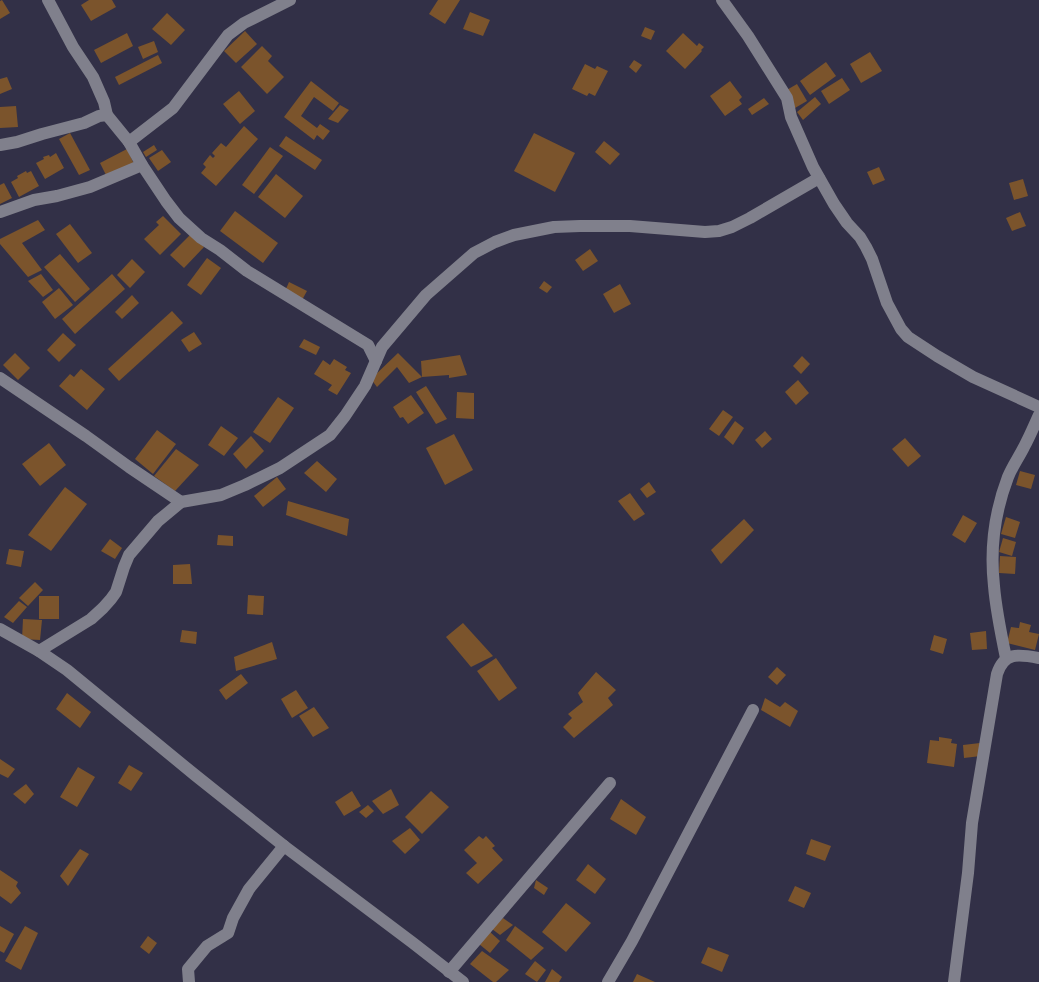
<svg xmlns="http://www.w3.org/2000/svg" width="1039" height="982" font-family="'Roboto Condensed',sans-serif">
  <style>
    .building { fill: #7b542c }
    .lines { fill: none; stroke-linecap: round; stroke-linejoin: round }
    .minor { stroke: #80808c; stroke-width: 12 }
  </style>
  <rect width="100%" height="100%" fill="#323047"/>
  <g class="building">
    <path d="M2,0l8,13 -10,6v-18z"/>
    <path d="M89,0h23l4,7 -25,14 -10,-16z"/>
    <path d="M438,0h22l-15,24 -16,-10z"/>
    <path d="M470,12l20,8 -7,16 -20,-7z"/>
    <path d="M167,13l18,17 -14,15 -19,-16z"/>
    <path d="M645,27l10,4 -4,9 -10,-4z"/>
    <path d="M245,31l12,13 -21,19 -12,-12z"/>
    <path d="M127,33l6,13 -32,17 -7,-13z"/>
    <path d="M683,33l14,13 2,-3 5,4 -3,3 1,1 -17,18 -19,-18z"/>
    <path d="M154,41l4,11 -15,7 -5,-12z"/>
    <path d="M262,46l10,10 -4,5 16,16 -17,17 -26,-27z"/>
    <path d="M870,52l12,19 -21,12 -11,-19z"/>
    <path d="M158,55l4,8 -43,22 -4,-8z"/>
    <path d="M634,60l8,5 -6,8 -7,-6z"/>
    <path d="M826,62l10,14 -26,19 -10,-14z"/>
    <path d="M585,64l10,5 2,-3 11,5 -13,25 -6,-3 -2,3 -15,-7z"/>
    <path d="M7,77l5,12 -12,5v-15z"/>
    <path d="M842,78l8,12 -21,14 -8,-13z"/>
    <path d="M311,81l28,22 -6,8 -19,-14 -13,19 16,12 3,-4 10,7 -7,9 -6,-5 -3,5 -30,-23z"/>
    <path d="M730,81l12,16 -3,3 3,4 -17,12 -15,-20z"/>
    <path d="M797,84l10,17 -12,7 -10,-17z"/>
    <path d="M239,91l16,20 -15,13 -17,-20z"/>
    <path d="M815,97l6,7 -18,16 -6,-8z"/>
    <path d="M764,98l5,6 -17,11 -4,-6z"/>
    <path d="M340,105l9,5 -11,13 -10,-4z"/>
    <path d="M16,106l2,21 -18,1v-21z"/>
    <path d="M244,126l14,13 -42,47 -15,-13 5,-6 -3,-3 7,-9 3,3 2,-2 -3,-3 9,-10 5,4z"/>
    <path d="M70,133l20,37 -11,5 -20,-36z"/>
    <path d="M534,133l41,20 -20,39 -41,-21z"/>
    <path d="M286,136l36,24 -7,10 -36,-24z"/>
    <path d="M604,141l16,13 -10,11 -15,-13z"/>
    <path d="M154,145l3,5 -11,7 -3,-5z"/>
    <path d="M270,147l13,9 -29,38 -12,-9z"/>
    <path d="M127,149l7,15 -27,13 -7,-14z"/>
    <path d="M162,150l9,12 -13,9 -9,-13z"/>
    <path d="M56,153l8,15 -19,11 -9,-16 8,-4 -1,-2 6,-2 1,2z"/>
    <path d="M879,167l6,13 -12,5 -6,-13z"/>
    <path d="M26,171l1,2 4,-2 8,15 -20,11 -8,-15 7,-4 -1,-2z"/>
    <path d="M276,174l27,22 -18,22 -27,-21z"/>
    <path d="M1023,179l5,17 -14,4 -5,-17z"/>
    <path d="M4,183l8,15 -12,6v-19z"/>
    <path d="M235,211l43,32 -15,20 -43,-32z"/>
    <path d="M1020,212l6,14 -14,5 -6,-13z"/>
    <path d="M163,216l18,18 -21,21 -16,-16 15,-14 -3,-3z"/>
    <path d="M38,220l7,10 -23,13 20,27 -14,7 -28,-33v-5z"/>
    <path d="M70,224l22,29 -14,10 -22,-29z"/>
    <path d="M191,234l13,13 -20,21 -14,-13z"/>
    <path d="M590,249l8,12 -15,10 -8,-11z"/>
    <path d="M60,254l30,35 -15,13 -31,-35z"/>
    <path d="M207,258l14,10 -20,27 -14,-10z"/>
    <path d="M132,259l13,13 -15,16 -13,-13z"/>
    <path d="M41,274l12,16 -10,7 -15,-16z"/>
    <path d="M112,274l13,15 -50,45 -13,-15z"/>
    <path d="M544,281l8,6 -5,6 -8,-5z"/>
    <path d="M289,282l18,9 -5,9 -17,-9z"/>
    <path d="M620,284l11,20 -17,9 -11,-19z"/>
    <path d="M59,288l14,17 -18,14 -13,-17z"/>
    <path d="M132,295l7,8 -17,16 -7,-7z"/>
    <path d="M172,311l11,12 -64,58 -11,-12z"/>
    <path d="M194,332l8,12 -13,8 -8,-12z"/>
    <path d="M63,333l13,12 -17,17 -12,-12z"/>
    <path d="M304,339l16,8 -4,8 -17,-8z"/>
    <path d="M15,353l15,15 -12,12 -15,-15z"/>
    <path d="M398,353l24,24 -1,-16 39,-6 7,20 -18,3v-3l-27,2 -13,6 -12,-16 -20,20 -6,-8z"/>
    <path d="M802,356l8,8 -9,10 -8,-8z"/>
    <path d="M334,359l13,8 -2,3 6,3 -14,22 -9,-5 4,-5 -18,-11 9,-14 7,5z"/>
    <path d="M81,369l24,20 -18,21 -28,-24 11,-12 4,3z"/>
    <path d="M798,380l11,13 -13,12 -11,-13z"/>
    <path d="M426,386l21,33 -11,5 -20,-32z"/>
    <path d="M457,392l17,1v26l-18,-1z"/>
    <path d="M411,395l13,18 -16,11 -5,-7 -3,1 -7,-11z"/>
    <path d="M278,397l16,11 -24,35 -17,-11z"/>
    <path d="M723,410l10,7 -14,19 -10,-7z"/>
    <path d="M735,421l9,7 -11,17 -9,-8z"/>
    <path d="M221,426l17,12 -14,18 -16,-11z"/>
    <path d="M157,430l19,14 -23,30 -18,-15z"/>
    <path d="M765,431l7,8 -10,9 -7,-8z"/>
    <path d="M454,434l19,36 -28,15 -19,-37z"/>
    <path d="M251,436l13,15 -18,18 -13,-15z"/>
    <path d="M905,438l16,18 -13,11 -16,-18z"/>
    <path d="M49,443l17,22 -26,21 -18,-22z"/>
    <path d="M176,449l23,16 -24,26 -21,-15z"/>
    <path d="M317,461l20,18 -11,13 -22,-19z"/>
    <path d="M1020,471l15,4 -4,14 -15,-4z"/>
    <path d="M277,477l9,12 -23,18 -9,-11z"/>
    <path d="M649,482l7,10 -9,6 -7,-9z"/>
    <path d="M65,487l22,17 -36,47 -23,-16z"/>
    <path d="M630,493l15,21 -11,7 -16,-20z"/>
    <path d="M288,501l61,18 -2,17 -61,-21z"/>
    <path d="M963,515l14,8 -12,20 -13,-8z"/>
    <path d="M1006,517l14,5 -5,16 -14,-4z"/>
    <path d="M744,519l10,11 -33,34 -10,-14z"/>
    <path d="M218,535l15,1v10l-16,-1z"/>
    <path d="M1003,538l13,4 -4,14 -13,-4z"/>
    <path d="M110,539l12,9 -7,11 -14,-8z"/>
    <path d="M9,549l15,2 -3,16 -15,-3z"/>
    <path d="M1000,556l16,1 -1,17 -16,-1z"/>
    <path d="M190,564l2,20h-19v-19z"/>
    <path d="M35,582l8,8 -15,16 -9,-8z"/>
    <path d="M248,595l16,1 -1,19 -16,-1z"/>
    <rect x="39" y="596" width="20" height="23"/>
    <path d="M19,601l8,6 -14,16 -9,-6z"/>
    <path d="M23,619l19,1 -2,20 -18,-1z"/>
    <path d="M1020,622l11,3 -2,7 10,2 -4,16 -28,-7 4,-16 8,1z"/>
    <path d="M463,623l30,33 -22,11 -25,-30z"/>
    <path d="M182,630l15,2 -1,12 -16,-2z"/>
    <path d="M986,631l1,18 -15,1 -2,-17z"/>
    <path d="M934,635l13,4 -4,15 -13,-4z"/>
    <path d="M272,642l5,17 -41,12 -2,-14z"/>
    <path d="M496,658l21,30 -18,13 -22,-30z"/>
    <path d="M777,667l9,8 -9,10 -9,-8z"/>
    <path d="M596,672l20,18 -8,8 5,7 -39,33 -11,-11 9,-9 -4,-4 15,-12 -5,-9z"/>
    <path d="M241,674l7,9 -22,17 -7,-10z"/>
    <path d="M296,690l12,18 -16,10 -11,-19z"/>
    <path d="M67,693l24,19 -11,16 -24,-19z"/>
    <path d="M765,698l15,9 5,-5 13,9 -8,16 -29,-17z"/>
    <path d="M314,707l15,21 -16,9 -14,-21z"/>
    <path d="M939,737l13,2 -1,4 6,1 -3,23 -27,-4 3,-23 9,1z"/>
    <path d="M980,743l1,13 -17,2 -1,-13z"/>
    <path d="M0,759l15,10 -7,9 -8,-4z"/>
    <path d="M129,765l14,8 -12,18 -13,-8z"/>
    <path d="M78,767l17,10 -18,30 -17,-10z"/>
    <path d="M26,784l8,10 -9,10 -12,-10z"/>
    <path d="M391,789l8,16 -16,9 -11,-13z"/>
    <path d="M352,791l9,15 -17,10 -9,-14z"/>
    <path d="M431,791l18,16 -27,27 -17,-17z"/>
    <path d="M621,799l25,18 -10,18 -26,-16z"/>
    <path d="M368,805l6,6 -8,7 -7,-6z"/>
    <path d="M410,828l10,12 -15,14 -13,-13z"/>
    <path d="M479,836l4,3 3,-3 9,10 -3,2 11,12 -25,24 -12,-11 11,-10 -13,-13z"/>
    <path d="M811,839l20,7 -6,15 -19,-7z"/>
    <path d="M80,849l9,5 -21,32 -8,-10z"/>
    <path d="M588,864l18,15 -11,15 -19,-14z"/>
    <path d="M0,870l18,12 -2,4 5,7 -10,11 -11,-8z"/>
    <path d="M536,880l12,8 -4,7 -10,-7z"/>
    <path d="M795,886l16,7 -7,15 -16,-7z"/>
    <path d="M566,903l25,20 -25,29 -24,-20z"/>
    <path d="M503,918l10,7 -13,10 -8,-6z"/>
    <path d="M0,926l14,8 -10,19 -4,-2z"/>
    <path d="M25,926l13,7 -17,37 -16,-9z"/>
    <path d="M515,926l29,22 -13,12 -25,-20z"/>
    <path d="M489,931l11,10 -10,12 -11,-9z"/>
    <path d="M148,936l9,7 -8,11 -9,-7z"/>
    <path d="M708,947l21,8 -7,17 -21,-9z"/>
    <path d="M482,951l27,19 -13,12h-3l-23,-18z"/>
    <path d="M535,961l11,9 -9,12 -12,-8z"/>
    <path d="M552,969l10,8 -3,5h-14z"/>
    <path d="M637,974l18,8h-22z"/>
  </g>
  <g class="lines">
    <g class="minor">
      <path d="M48,0l25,47 20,30 11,25 3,13 22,27 13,23 24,36 13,17 22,20 19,12 27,21 121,74 8,16"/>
      <path d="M722,0l26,36 39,62 4,19 22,50 21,37 13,19 13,14 6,10 6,12 15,44 14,26 7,8 29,19 36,21 66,30"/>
      <path d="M129,142l44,-34 55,-73 16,-12 46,-23"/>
      <path d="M0,145l17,-3 25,-8 42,-11 15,-7 8,-1"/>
      <path d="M0,212l34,-12 23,-4 33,-9 52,-22"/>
      <path d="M0,378l86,58 43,31 52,35"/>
      <path d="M0,629l39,22 28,19 128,105 89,71 129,97 50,39"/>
      <path d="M39,651l52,-32 12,-11 8,-9 5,-7 8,-25 5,-12 29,-34 23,-19 40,-7 24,-10 35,-17 50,-33 15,-19 20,-30 17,-39 44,-52 48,-42 21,-11 19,-7 40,-8 26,-1h50l75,6 14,-1 13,-4 18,-9 69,-40"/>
      <path d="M1006,658c-5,-24 -10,-48 -12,-72 -4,-36 1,-75 14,-109 4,-10 11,-20 16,-30 6,-11 10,-21 15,-32"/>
      <path d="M449,972l161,-189"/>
      <path d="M189,982l-1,-13 19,-23 21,-13 5,-15 16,-29 35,-43"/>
      <path d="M608,982l24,-41 121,-231"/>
      <path d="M954,982l14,-109 4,-50 25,-149c7,-22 21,-20 42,-16"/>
    </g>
  </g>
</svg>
